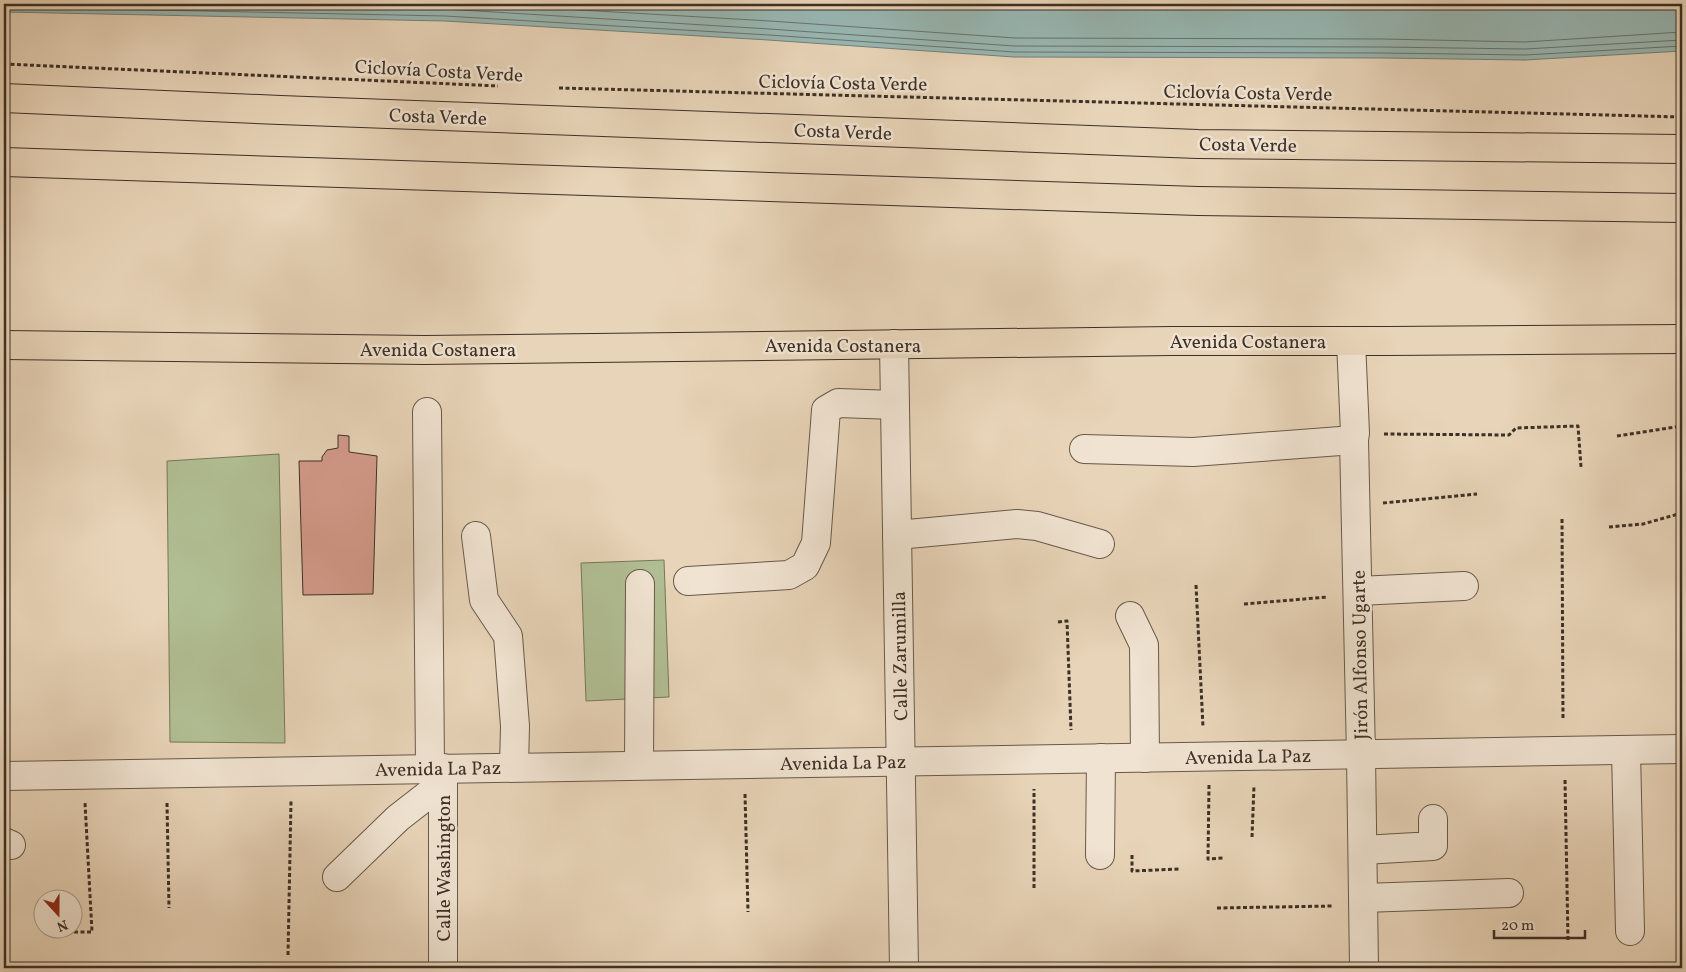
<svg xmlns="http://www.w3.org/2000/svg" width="1686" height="972" font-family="Vollkorn,serif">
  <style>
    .green { fill: #b1be93; stroke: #77775c }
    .water { fill: #98b7b3; stroke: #74817b }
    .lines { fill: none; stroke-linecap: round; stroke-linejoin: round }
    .shore { stroke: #6a746c; stroke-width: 1 }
    .building { fill: #d49b8b; stroke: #3d3026 }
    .minor-casing { stroke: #68594a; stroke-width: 30 }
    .major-casing { stroke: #3d3026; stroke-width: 30 }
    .highway-casing { stroke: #3d3026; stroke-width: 30 }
    .path { stroke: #3d3026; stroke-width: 3; stroke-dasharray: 4 2.5; stroke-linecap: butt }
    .minor { stroke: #f0e3d1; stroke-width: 28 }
    .major { stroke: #e8d4b8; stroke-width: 28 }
    .highway { stroke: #e8d4b8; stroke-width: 28 }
    .labels { text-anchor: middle; stroke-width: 5; stroke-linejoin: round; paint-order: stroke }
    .street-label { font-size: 19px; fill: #3d3026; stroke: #f0e3d1 }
  </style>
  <rect width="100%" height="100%" fill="#e8d4b8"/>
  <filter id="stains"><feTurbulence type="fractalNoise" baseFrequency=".004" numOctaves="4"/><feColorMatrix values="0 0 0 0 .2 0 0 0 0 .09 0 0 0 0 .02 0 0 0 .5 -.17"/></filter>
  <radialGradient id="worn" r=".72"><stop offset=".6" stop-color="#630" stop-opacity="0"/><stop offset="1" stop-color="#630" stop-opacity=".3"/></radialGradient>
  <g class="green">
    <path d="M279,454l6,289 -115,-1 -3,-281z"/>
    <path d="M664,560l5,137 -83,4 -5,-138z"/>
  </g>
  <path class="water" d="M4,4h1678v47l-157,9 -142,-2 -369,-1 -246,-17 -323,-19 -441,-9z"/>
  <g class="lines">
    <g class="shore">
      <path d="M96,4l349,5 324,20 245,17 369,1 142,2 157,-9"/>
      <path d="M476,4l294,17 245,17 368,1 142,3 157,-10"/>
      <path d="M4,7l441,9 324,19 245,17 369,1 142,2 157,-9"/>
    </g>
  </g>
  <path class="building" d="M338,435l11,1v16l28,4 -4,138 -70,1 -4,-134h23v-4l5,-7 11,-2z"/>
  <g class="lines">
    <defs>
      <g id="minor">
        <path d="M1351,341l4,92 -1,7 7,315 3,213"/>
        <path d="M894,344l10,624"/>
        <path d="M427,412l3,356"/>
        <path d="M1084,449l109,3 161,-12"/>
        <path d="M897,535l120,-11 20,2 63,18"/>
        <path d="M476,536l8,64 24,36 7,90 -1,41"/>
        <path d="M688,581l101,-6 16,-9 11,-23 10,-133 12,-7 57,2"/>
        <path d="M1358,591l106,-5"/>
        <path d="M1130,616l14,29 1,113"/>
        <path d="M1626,750l4,181"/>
        <path d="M639,765l1,-181"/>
        <path d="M4,776l1678,-27"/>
        <path d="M4,842l7,3"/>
        <path d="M1363,850l70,-4v-27"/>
        <path d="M1100,855l1,-97"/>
        <path d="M337,877l61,-59 45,-35"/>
        <path d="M1363,898l146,-5"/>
        <path d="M443,968v-200"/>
      </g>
      <path id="major" d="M4,345l421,5 747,-9h216l294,-2"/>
      <g id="highway">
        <path d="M4,98l276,12 918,34 484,5"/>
        <path d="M4,162l1194,39 484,7"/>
      </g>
    </defs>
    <use href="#minor" class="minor-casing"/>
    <use href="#major" class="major-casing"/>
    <use href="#highway" class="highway-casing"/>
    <g class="path">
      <path d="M4,64l494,22"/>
      <path d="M559,88l1123,29"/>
      <path d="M1384,434l125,1 7,-7 62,-2 3,41"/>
      <path d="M1617,436l65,-10"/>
      <path d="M1383,503l94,-9"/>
      <path d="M1562,519l1,201"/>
      <path d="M1609,527l34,-3 39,-11"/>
      <path d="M1196,585l7,142"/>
      <path d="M1244,604l84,-7"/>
      <path d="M1058,622l9,-1 4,109"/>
      <path d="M1681,717l1,-82"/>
      <path d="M1565,780l3,160"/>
      <path d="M1209,785l-1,74 15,-1"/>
      <path d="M745,794l3,118"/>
      <path d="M167,803l2,105"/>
      <path d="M1252,837l2,-51"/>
      <path d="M1132,855v16l48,-2"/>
      <path d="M1034,888v-99"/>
      <path d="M1217,908l116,-2"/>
      <path d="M61,932h31l-7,-129"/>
      <path d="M288,955l3,-154"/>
    </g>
    <use href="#minor" class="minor"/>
    <use href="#major" class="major"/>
    <use href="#highway" class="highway"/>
  </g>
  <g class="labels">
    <g class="street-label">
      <text transform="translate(439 70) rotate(3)" y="7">Ciclovía Costa Verde</text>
      <text transform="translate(843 82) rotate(1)" y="7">Ciclovía Costa Verde</text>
      <text transform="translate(1248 92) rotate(1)" y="7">Ciclovía Costa Verde</text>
      <text transform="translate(438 116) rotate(2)" y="7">Costa Verde</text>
      <text transform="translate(843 131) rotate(2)" y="7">Costa Verde</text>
      <text transform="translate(1248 144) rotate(1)" y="7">Costa Verde</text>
      <text x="1248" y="348">Avenida Costanera</text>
      <text x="843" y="352">Avenida Costanera</text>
      <text x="438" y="356">Avenida Costanera</text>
      <text transform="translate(1359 655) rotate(-91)" y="7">Jirón Alfonso Ugarte</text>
      <text transform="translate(899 656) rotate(-91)" y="7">Calle Zarumilla</text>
      <text transform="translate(1248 756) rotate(-1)" y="7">Avenida La Paz</text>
      <text transform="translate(843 762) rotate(-1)" y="7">Avenida La Paz</text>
      <text transform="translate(438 768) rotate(-1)" y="7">Avenida La Paz</text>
      <text transform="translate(443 868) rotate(-90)" y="7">Calle Washington</text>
    </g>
  </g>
  <rect width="1686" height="972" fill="none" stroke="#e8d4b8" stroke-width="20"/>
  <rect x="5" y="5" width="1676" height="962" fill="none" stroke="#3d3026" stroke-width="2.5"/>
  <rect x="10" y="10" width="1666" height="952" fill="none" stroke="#3d3026"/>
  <g transform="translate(58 914) rotate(159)"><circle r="24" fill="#f0e3d1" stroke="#a89b8d"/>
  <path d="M0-4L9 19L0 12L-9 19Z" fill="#8f2418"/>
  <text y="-8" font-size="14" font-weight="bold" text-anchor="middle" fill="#3d3026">N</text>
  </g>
  <path d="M1494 930v8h91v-8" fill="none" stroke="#3d3026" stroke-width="2.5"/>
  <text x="1501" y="930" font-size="15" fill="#3d3026" stroke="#f0e3d1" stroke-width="4" paint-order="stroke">20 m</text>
  <rect width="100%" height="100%" filter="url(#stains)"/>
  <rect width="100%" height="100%" fill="url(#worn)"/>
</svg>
